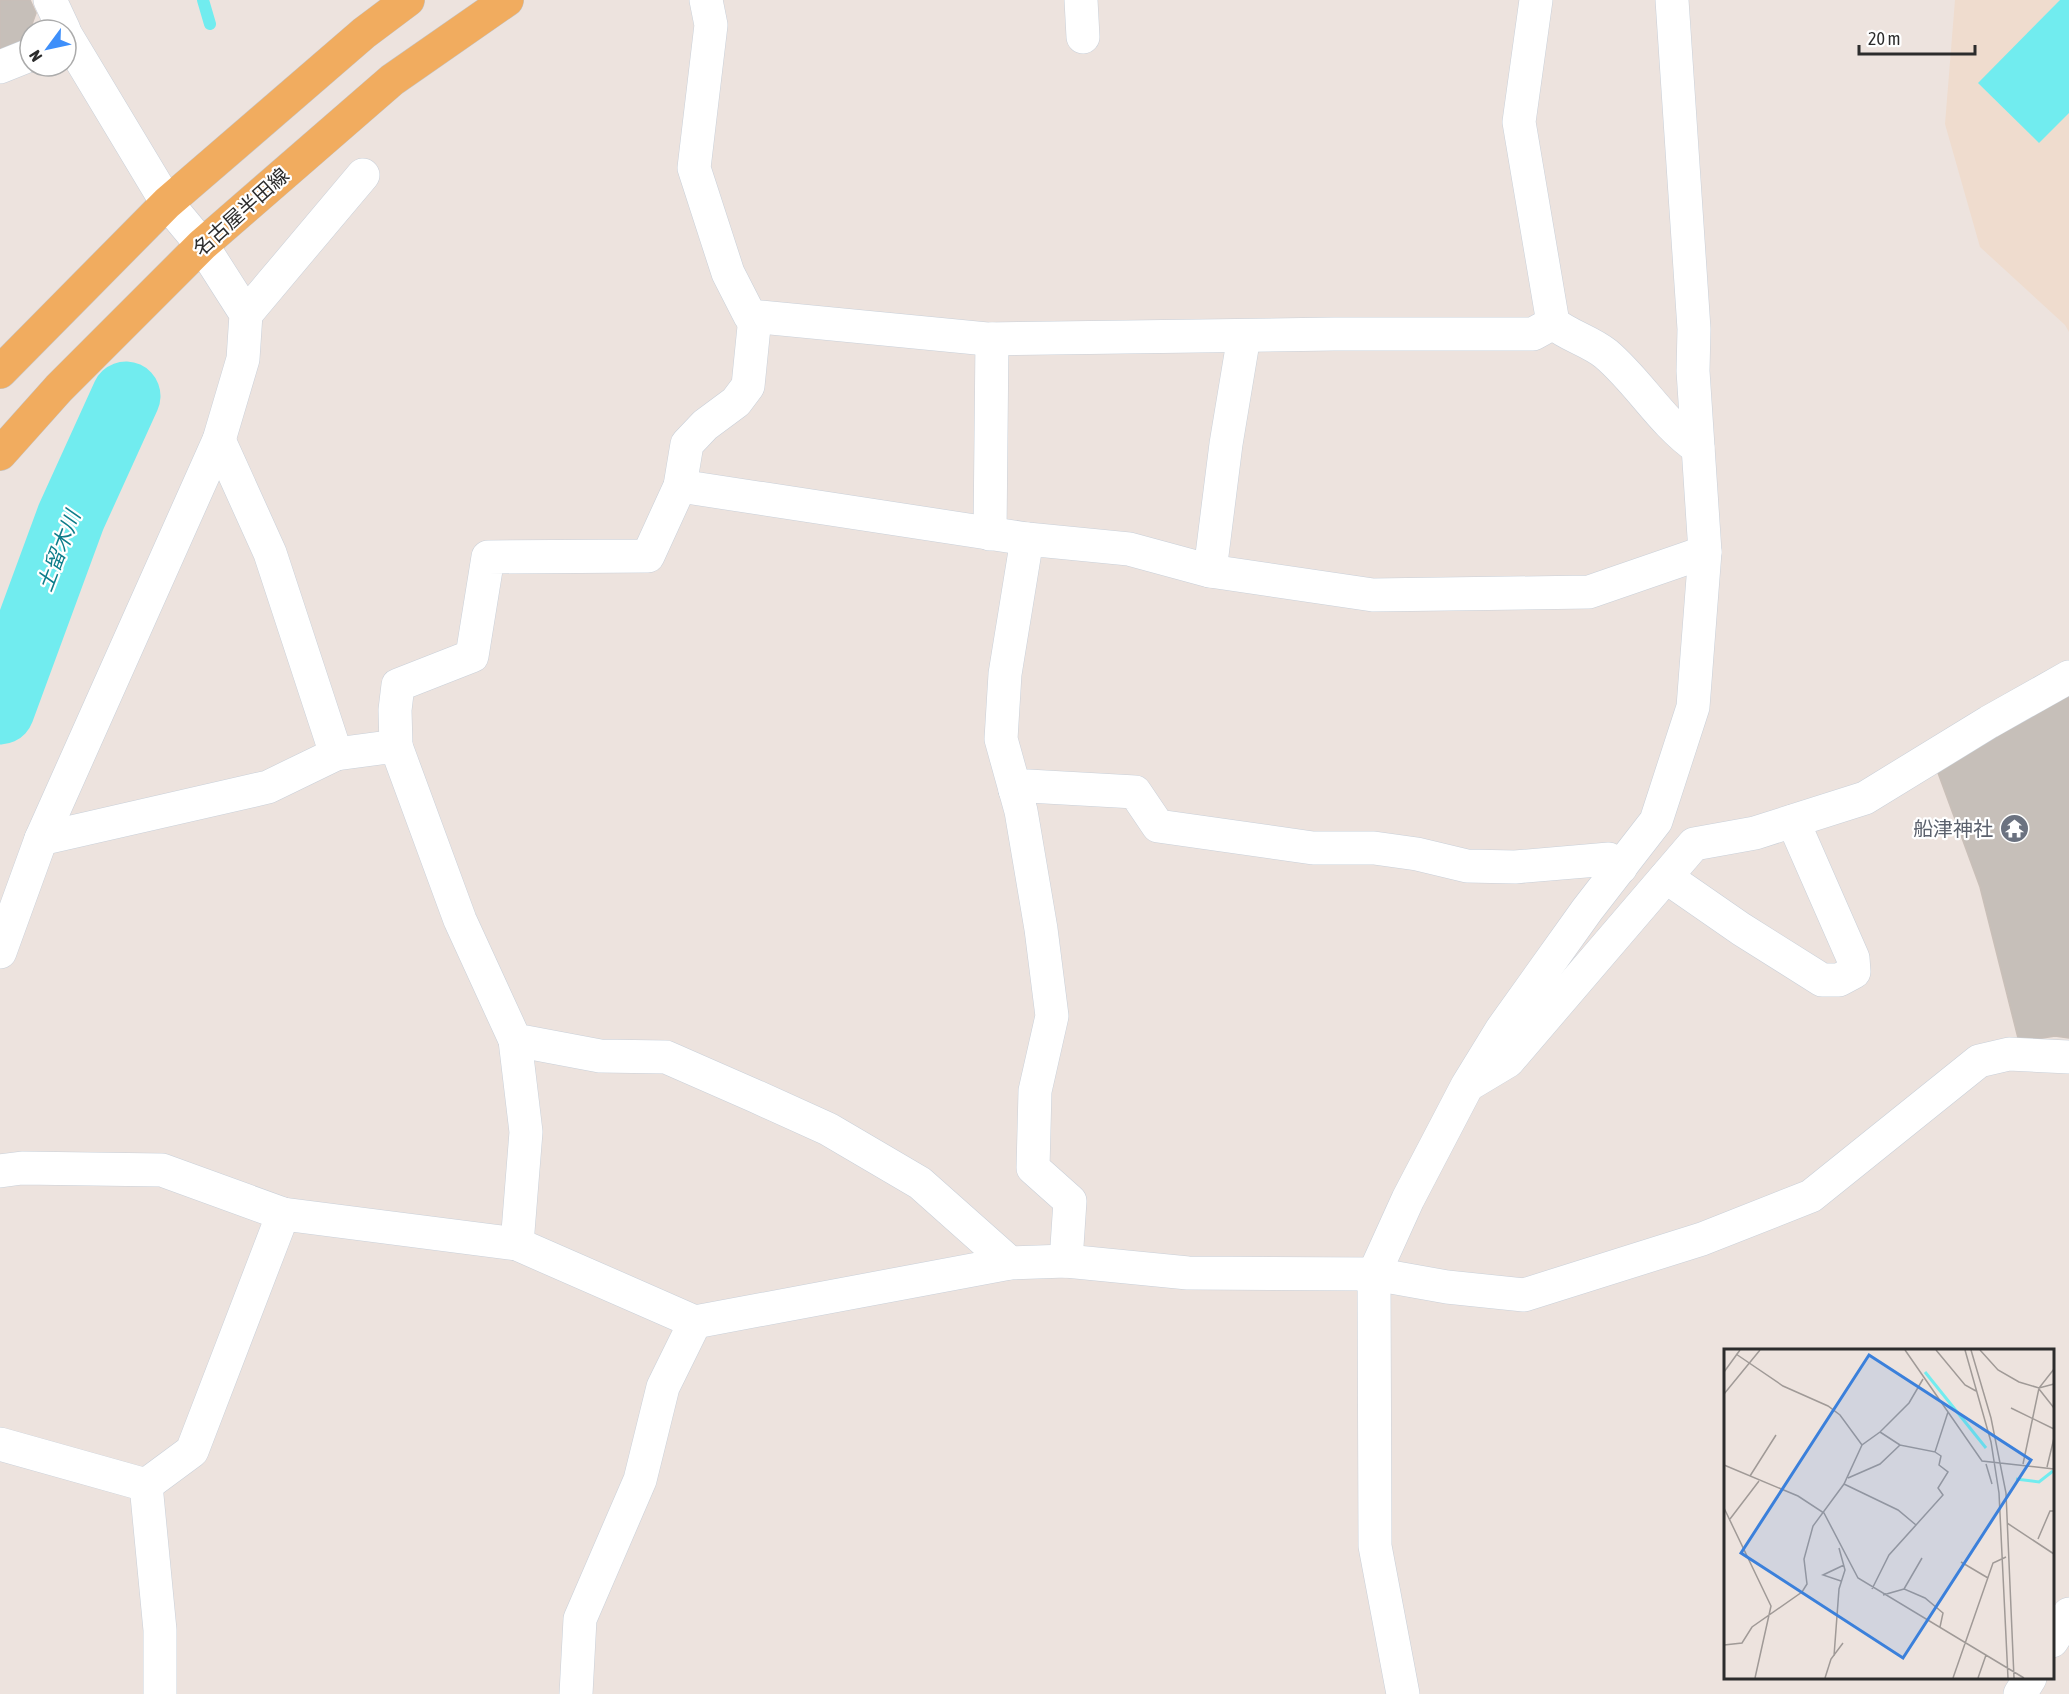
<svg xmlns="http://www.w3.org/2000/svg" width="2069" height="1694" font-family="'Asap Condensed','Noto Sans JP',sans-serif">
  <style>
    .education { fill: #efdcce }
    .water { fill: #71ecef }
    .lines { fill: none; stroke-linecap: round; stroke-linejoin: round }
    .stream { stroke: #71ecef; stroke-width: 12 }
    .river { stroke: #71ecef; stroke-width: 69 }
    .building { fill: #c6bfb9; stroke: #c9bfb8; stroke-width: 1.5 }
    .minor-casing { stroke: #c9d0d9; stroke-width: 34 }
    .major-casing { stroke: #c4c4c4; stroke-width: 34 }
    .minor { stroke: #fff; stroke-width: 33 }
    .major { stroke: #f1ac5f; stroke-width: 33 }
    .labels { text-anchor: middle; stroke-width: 4.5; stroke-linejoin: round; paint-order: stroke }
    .street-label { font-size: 20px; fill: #2c2c2c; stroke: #fff }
    .worship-label { font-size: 20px; fill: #5b616d; stroke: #fff; text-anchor: end }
    .water-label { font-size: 21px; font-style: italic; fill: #0e7d8a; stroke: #fff }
    .inset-river { fill: none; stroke: #71ecef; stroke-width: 3 }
    .inset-road { fill: none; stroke: #a09a97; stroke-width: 1.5 }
    .view { fill: #3b80db; fill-opacity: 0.15; stroke: #3b80db; stroke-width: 3 }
    .inset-edge { fill: none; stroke: #2c2c2c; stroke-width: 3 }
  </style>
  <rect width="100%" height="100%" fill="#ede3de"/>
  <path class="education" d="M1955,0h114v332l-4,-7 -85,-78 -35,-123z"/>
  <path class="water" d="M2060,0h9v113l-30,30 -61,-60z"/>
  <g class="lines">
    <path class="stream" d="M203,0l7,24"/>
    <path class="river" d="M0,710l71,-193 55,-121"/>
  </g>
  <g class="building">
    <path d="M0,0h30l6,13 -10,28 -26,10z"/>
    <path d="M2069,695v343l-14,-2 -36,6 -39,-155 -43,-117z"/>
  </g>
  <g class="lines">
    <defs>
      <g id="minor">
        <path d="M50,0l14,30"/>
        <path d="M706,0l5,25 -17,143 34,105 22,43 237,23 347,-5h199l20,-11 -34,-201 17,-122"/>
        <path d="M1081,0l2,37"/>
        <path d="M0,67l30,-12"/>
        <path d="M246,314l117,-139"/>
        <path d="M1553,323c16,13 37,18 53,31 34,29 55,68 92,94"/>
        <path d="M219,440l51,113 66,201"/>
        <path d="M680,486l347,53"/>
        <path d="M990,534l2,-195"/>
        <path d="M1210,571l16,-127 18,-108"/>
        <path d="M396,746l-1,-36 3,-25 74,-29 16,-99 160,-1 32,-70 7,-42 18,-19 31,-23 12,-16 7,-69"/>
        <path d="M1015,790l13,-4 107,6 23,34 155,22h61l43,6 50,12 48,1 94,-8 12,8"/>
        <path d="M41,839l227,-52 68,-33 60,-8 64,174 55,120 85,16 66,1 89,39 73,33 92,54 90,80"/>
        <path d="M1666,877l75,52 81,51h17l15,-8 -1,-14 -60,-137"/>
        <path d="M0,952l41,-113 178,-399 24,-81 3,-45 -44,-69 -35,-42 -101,-168"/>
        <path d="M515,1040l11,92 -9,112"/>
        <path d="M1473,1082l35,-21 186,-217 61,-11 110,-35 124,-76 80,-45"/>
        <path d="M0,1171l22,-3 140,2 121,44 234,30 178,78 315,-59 56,-2 122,12 186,1 73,13 77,8 178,-56 109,-43 168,-135 30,-7 60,3"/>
        <path d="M1066,1261l4,-60 -37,-33 2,-77 17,-75 -11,-87 -20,-118 -20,-72 4,-65 22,-135 102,10 81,22 163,24 216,-3 116,-40"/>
        <path d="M0,1444l146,41 46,-34 91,-237"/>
        <path d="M146,1485l14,145v64"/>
        <path d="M2052,1641l17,-27"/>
        <path d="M576,1694l4,-75 60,-139 23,-93 32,-65"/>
        <path d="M1403,1694l-28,-148 -1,-272 34,-75 59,-113 35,-57 85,-119 69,-89 37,-114 12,-155 -12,-181 1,-42 -22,-329"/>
        <path d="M2020,1694l10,-16"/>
      </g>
      <g id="major">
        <path d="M0,372l167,-169 197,-170 44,-33"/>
        <path d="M0,454l59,-66 143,-143 190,-165 115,-80"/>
      </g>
    </defs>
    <use href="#minor" class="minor-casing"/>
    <use href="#major" class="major-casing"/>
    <use href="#minor" class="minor"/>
    <use href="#major" class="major"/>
  </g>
  <defs>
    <symbol id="temple-disc" viewBox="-11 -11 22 22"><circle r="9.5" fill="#6b7280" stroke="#fff"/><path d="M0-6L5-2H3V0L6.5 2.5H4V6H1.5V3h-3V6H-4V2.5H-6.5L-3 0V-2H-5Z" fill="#fff"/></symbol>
  </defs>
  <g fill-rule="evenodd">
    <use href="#temple-disc" x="1998" y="812" width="33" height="33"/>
  </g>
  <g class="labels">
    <g class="street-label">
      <text transform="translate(241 212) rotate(-42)" y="7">名古屋半田線</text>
    </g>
    <g class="worship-label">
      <text x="1993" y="836">船津神社</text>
    </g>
    <g class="water-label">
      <text transform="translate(59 551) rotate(-69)" y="7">土留木川</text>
    </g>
  </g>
  <g transform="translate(1724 1349)">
    <rect width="330" height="330" fill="#ede3de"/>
    <path class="inset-river" d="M201,23l61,76M292,130l23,3 14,-11"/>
    <path class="inset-road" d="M181,1l77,111 72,8M212,1l29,35 11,6M241,1l26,92 8,51 9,185M247,1l20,68 15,75 8,185M256,1l18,20 21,12 20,6 15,-4M12,5l47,32 45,20 12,9 22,30M0,23l16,-22M315,40l15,19M0,45l36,-44M287,59l43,21M156,83l20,13M262,115l6,20M299,115l16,-76 15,-19M0,116l74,31 26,17 34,65 166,100M323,118l7,-29M26,127l26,-41M124,129l32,-14 20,-19 35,7 13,-40M120,135l54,26 18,15 -27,30 -17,34M0,159l47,98 -16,72M6,170l29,-38M283,174l47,31M192,176l27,-30 -5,-7 10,-16 -9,-7 2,-9 -6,-4M314,190l12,-28h4M198,209l-18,31 21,9 18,15 -3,14M237,213l27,16M117,232l-18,-6 21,-10M159,246l21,-6M0,296l18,-2 10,-16 50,-35 5,-8 -3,-25 9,-33 31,-42 18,-39 18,-13 29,-29 14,-24M110,307l5,-67 6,-19 -6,-22M101,329l6,-19 12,-16M229,329l40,-115 13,-6M254,329l8,-23"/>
    <path class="view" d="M145,6l162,105 -128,198 -162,-105z"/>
    <rect width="330" height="330" class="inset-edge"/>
  </g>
  <g transform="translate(48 48) rotate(237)"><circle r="28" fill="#ffffff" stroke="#ababab" stroke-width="1.5"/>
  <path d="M0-4.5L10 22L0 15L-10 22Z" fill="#3e8ffa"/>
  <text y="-9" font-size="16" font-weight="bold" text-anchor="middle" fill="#2c2c2c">N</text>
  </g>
  <path d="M1859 45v9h116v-9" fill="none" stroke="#2c2c2c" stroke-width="3"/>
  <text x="1868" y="45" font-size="18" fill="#2c2c2c" stroke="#ffffff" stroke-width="4.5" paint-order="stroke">20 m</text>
</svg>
